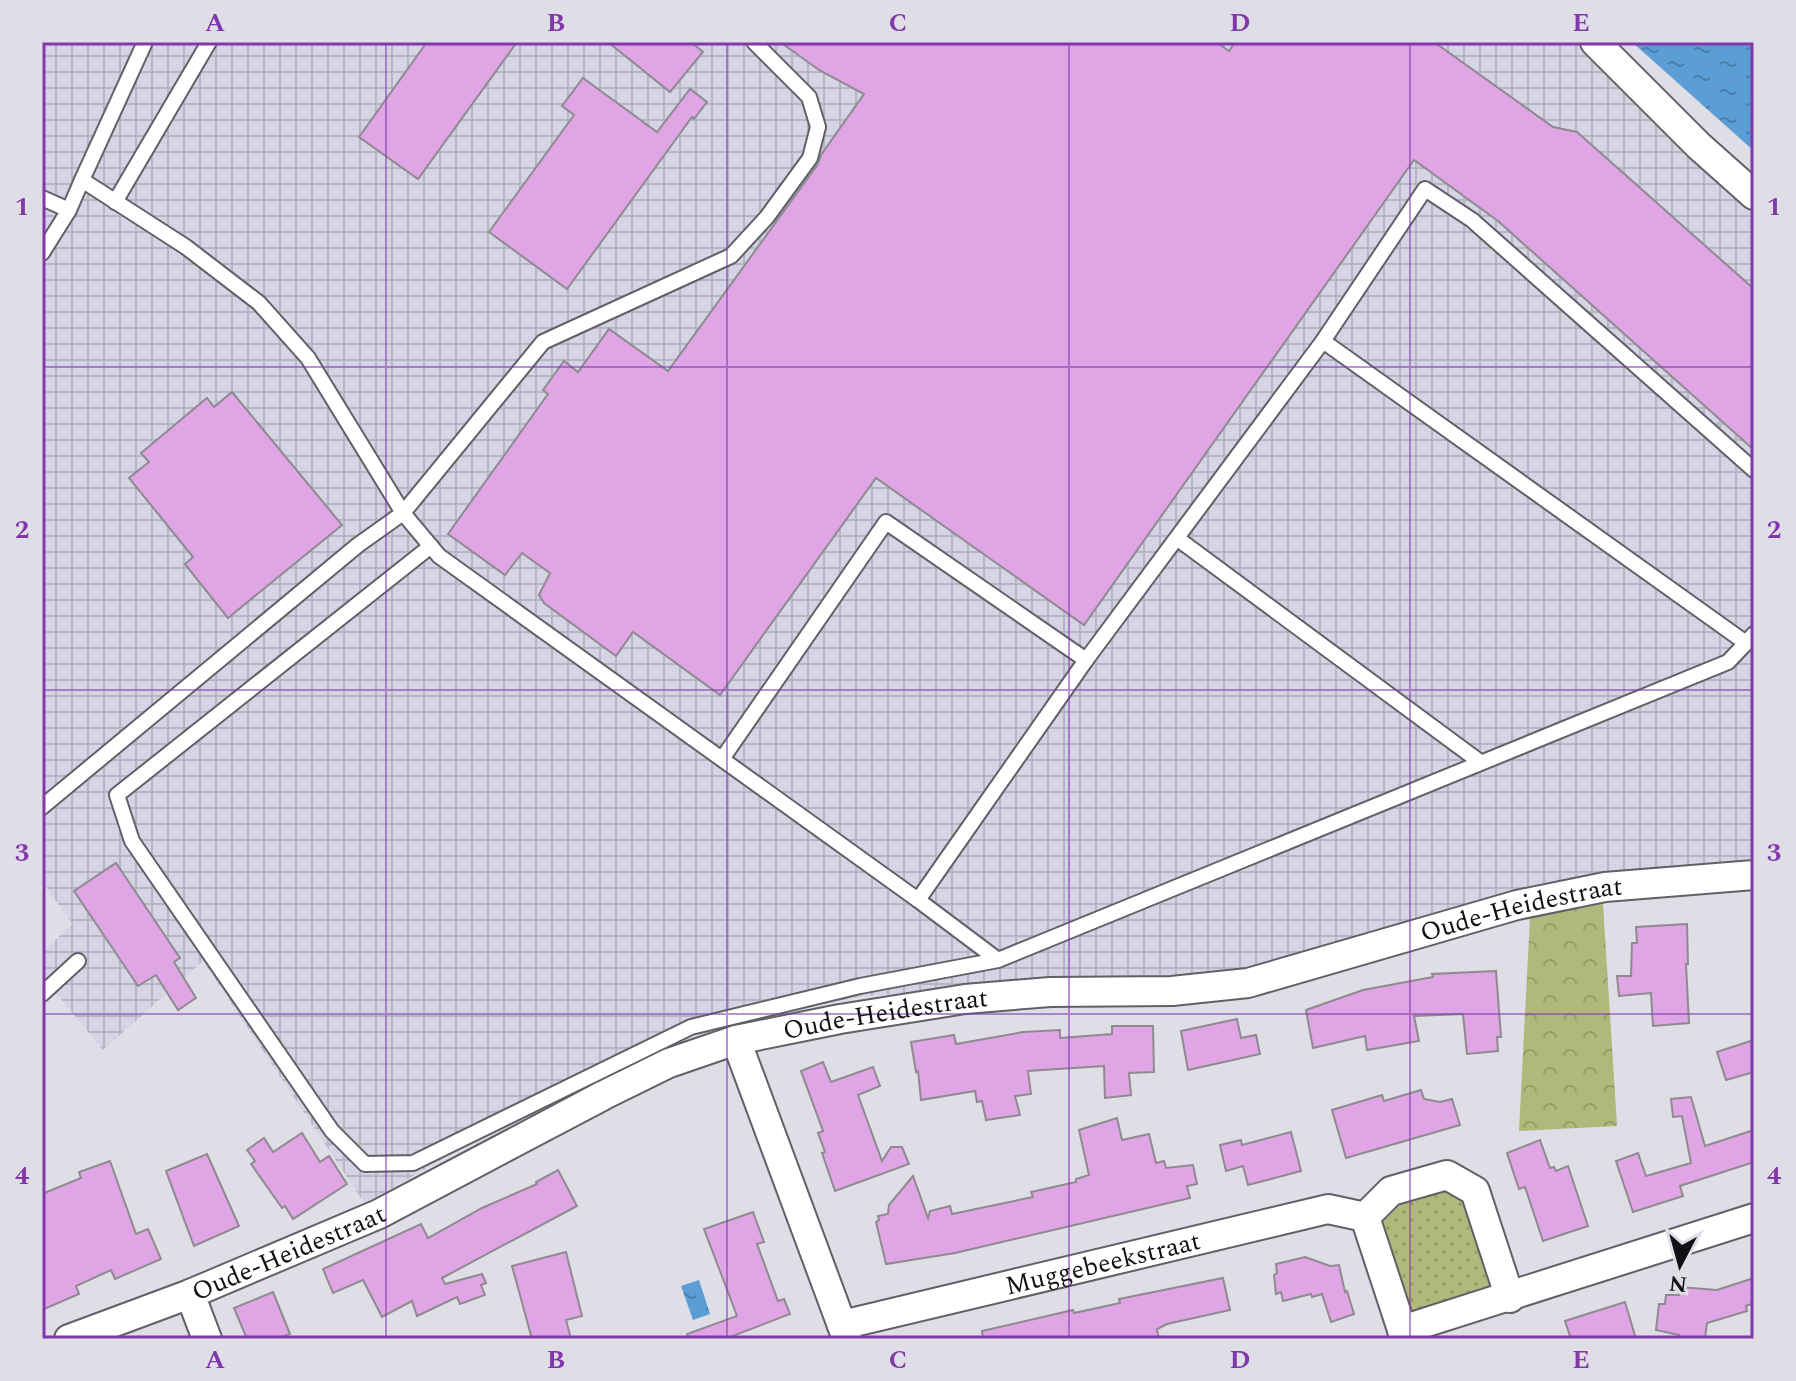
<svg xmlns="http://www.w3.org/2000/svg" width="1796" height="1381" font-family="Spectral,serif">
  <style>
    .industrial { fill: url(#industrial-grid) }
    .forest { fill: url(#forest-crowns) }
    .park { fill: url(#park-dots) }
    .water { fill: url(#water-ripples) }
    .building { fill: #dfa5e4; stroke: #8f8a90; stroke-width: 2 }
    .lines { fill: none; stroke-linecap: round; stroke-linejoin: round }
    .lane-casing { stroke: #606067; stroke-width: 18 }
    .street-casing { stroke: #606067; stroke-width: 32 }
    .lane { stroke: #fff; stroke-width: 14 }
    .street { stroke: #fff; stroke-width: 28 }
    .grid { fill: none; stroke: #8138ab; stroke-width: 2; stroke-opacity: 0.55 }
    .labels { text-anchor: middle; stroke-width: 6; stroke-linejoin: round; paint-order: stroke }
    .street-label { font-size: 26px; fill: #111013; stroke: #dfdee6 }
    .neatline { fill: none; stroke: #8138ab; stroke-width: 3 }
    .grid-label { font-size: 26px; text-anchor: middle; font-weight: bold; fill: #8138ab }
  </style>
  <defs>
    <pattern id="industrial-grid" width="8" height="8" patternUnits="userSpaceOnUse" patternTransform="scale(2)"><rect width="8" height="8" fill="#d5d4e4"/><path d="M0 4h8M4 0v8" fill="none" stroke="#b6b5c3"/></pattern>
    <pattern id="forest-crowns" width="20" height="18" patternUnits="userSpaceOnUse" patternTransform="scale(2)"><rect width="20" height="18" fill="#b1b87b"/><path d="M2 6a3 3 0 1 1 6 0M12 15a3 3 0 1 1 6 0" fill="none" stroke="#979d69"/></pattern>
    <pattern id="park-dots" width="8" height="8" patternUnits="userSpaceOnUse" patternTransform="scale(2)"><rect width="8" height="8" fill="#b1b87b"/><path d="M2 2h.1M6 6h.1" fill="none" stroke="#979d69" stroke-width="1.8" stroke-linecap="round"/></pattern>
    <pattern id="water-ripples" width="26" height="14" patternUnits="userSpaceOnUse" patternTransform="scale(2)"><rect width="26" height="14" fill="#5b9dd5"/><path d="M2 4q2-2 4 0t4 0M15 11q2-2 4 0t4 0" fill="none" stroke="#4a7fac"/></pattern>
  </defs>
  <rect width="100%" height="100%" fill="#dfdee6"/>
  <path class="industrial" d="M42,42h1540l172,150v672l-544,112 -258,13 -93,8 -135,26 -95,30 -78,43 -186,108 -162,-243 -100,89 -61,-74v-23l30,-29 -30,-43z"/>
  <path class="forest" d="M1603,904l14,222 -98,5 11,-214z"/>
  <path class="park" d="M1447,1175l28,16 35,107 -108,32 -37,-113z"/>
  <g class="water">
    <path d="M1632,42h122v109z"/>
    <path d="M699,1280l11,34 -17,6 -12,-34z"/>
  </g>
  <g class="building">
    <path d="M427,42h90l-99,137 -59,-42z"/>
    <path d="M608,42h83l12,10 -33,40z"/>
    <path d="M780,42h436l13,9 6,-9h199l119,85 24,5 177,157v161l-256,-229 -84,-61 -330,465 -208,-147 -156,217 -87,-63 -17,24 -72,-53 -5,-8 11,-22 -28,-20 -17,22 -57,-41 100,-140 -5,-4 21,-29 14,11 31,-43 59,42 150,-207 3,-9 43,-61 -45,-24z"/>
    <path d="M583,78l74,54 33,-43 17,13 -13,17 -2,-2 -125,172 -78,-57 85,-117 -12,-9z"/>
    <path d="M232,392l110,133 -114,93 -43,-54 8,-7 -64,-79 20,-16 -8,-9 66,-55 7,9z"/>
    <path d="M116,863l64,95 -6,4 22,36 -18,12 -22,-35 -18,11 -64,-95z"/>
    <path d="M1687,924l1,40h-2l3,59 -36,3 -2,-33 -32,3 -2,-20h14l1,-33h5l-1,-16z"/>
    <path d="M1496,971l5,66h-4l1,14 -31,3 -4,-40 -49,2 5,25 -52,9 -2,-14 -52,12 -7,-38 57,-20 70,-13 -1,-3z"/>
    <path d="M1237,1019l4,19 15,-3 4,19 -72,16 -7,-39z"/>
    <path d="M1112,1026h41l1,46 -25,1 2,22 -26,3 -1,-32 -76,5 3,23 -16,2 5,19 -34,5 -4,-19 -5,1 -2,-11 -54,9 -3,-29 -2,1 -5,-30 43,-7 2,9 67,-12 37,-2v8l52,-4z"/>
    <path d="M1754,1040v32l-28,8 -9,-28z"/>
    <path d="M823,1062l8,20 42,-15 7,19 -22,9 24,66 9,-14h11l7,17 -74,27 -13,-38 3,-1 -7,-19 5,-2 -22,-60z"/>
    <path d="M1421,1090l3,9 16,3 12,-3 8,26 -114,33 -14,-48 50,-15 2,6z"/>
    <path d="M1691,1097l14,49 49,-16v32l-74,24 3,10 -50,16 -17,-51 22,-8 8,23 45,-13 -9,-47 -9,1 -2,-18z"/>
    <path d="M1117,1118l5,22 27,-6 7,29 8,-2 2,7 27,-3 4,19 -10,2 3,12 -235,55 -69,11 -10,-42 3,-2 -1,-4 10,-2 1,-9 24,-29 15,42 2,-7 20,-5 2,8 81,-17 -2,-5 45,-10v-3l13,-4 -10,-45z"/>
    <path d="M1291,1132l10,39 -53,14 -5,-19 -17,5 -6,-26 21,-5 1,5z"/>
    <path d="M302,1133l18,29 9,-6 18,28 -54,35 -8,-13 -3,2 -31,-44 4,-3 -8,-11 17,-12 9,14z"/>
    <path d="M1540,1140l10,28 4,-1 2,4 12,-5 20,60 -45,15 -18,-54 -6,2 -12,-36z"/>
    <path d="M207,1154l32,72 -45,20 -28,-75z"/>
    <path d="M110,1161l26,73 12,-5 13,30 -46,20 -4,-9 -35,16 3,8 -37,16v-116l39,-16 -2,-6z"/>
    <path d="M558,1170l19,36 -135,72 3,6 37,-10 4,9 -5,2 4,10 -25,9 -3,-7 -40,19 -5,-15 -30,16 -19,-37 -30,13 -10,-24 98,-45 7,14 54,-30 55,-24 -1,-2z"/>
    <path d="M753,1212l11,30 -7,2 21,57 6,-2 6,15 -65,25h-36l-2,-5 50,-18 -33,-87z"/>
    <path d="M566,1252l16,64 -16,4 5,19h-39l-20,-73z"/>
    <path d="M1305,1257l25,9 9,-1 6,27 2,-1 7,23 -23,8 -9,-28 -10,3 -1,-3 -28,7 -2,-9 -5,2 -2,-19 3,-2 -1,-9z"/>
    <path d="M1223,1278l7,32 -63,14 -10,5 2,10h-176l-1,-8 91,-21 1,3 46,-10 -1,-4z"/>
    <path d="M1754,1278v25l-8,3 1,5 -40,12 -2,16h-27l1,-4 -23,-5 3,-26h6l1,-9h13l1,-8 37,3z"/>
    <path d="M273,1292l17,42 -15,5h-28l-13,-31z"/>
    <path d="M1625,1302l11,37h-65l-6,-18z"/>
  </g>
  <g class="lines">
    <defs>
      <g id="lane">
        <path d="M82,180l63,-138"/>
        <path d="M42,198l27,12"/>
        <path d="M115,202l94,-160"/>
        <path d="M42,253l27,-43 13,-30 104,67 73,56 49,55 95,155 36,43 479,344 168,-240 237,-319 102,-152 47,31 282,250"/>
        <path d="M1323,341l423,302 8,-9"/>
        <path d="M1178,539l302,223"/>
        <path d="M431,546l-314,249 15,46 200,290 33,33 48,-1 278,-136 169,-41 138,-26"/>
        <path d="M722,759l164,-237 200,138"/>
        <path d="M42,807l316,-262 45,-32 140,-171 188,-86 36,-39 43,-59 8,-31 -9,-30 -55,-55"/>
        <path d="M918,900l80,60 730,-298 18,-19"/>
        <path d="M42,994l36,-33"/>
      </g>
      <g id="street">
        <path d="M1595,42l104,104 55,49"/>
        <path d="M736,1040l111,299"/>
        <path d="M190,1294l17,45"/>
        <path id="s1" d="M842,1325l486,-116 37,8"/>
        <path d="M1402,1330l352,-112"/>
        <path id="s2" d="M69,1339l121,-45 189,-80 225,-119 65,-32 67,-23 104,-21 125,-20 85,-7 122,-1 76,-8 269,-78 88,-18 149,-12"/>
        <path d="M1405,1339l-40,-122 26,-26 56,-16 28,16 35,107"/>
      </g>
    </defs>
    <use href="#lane" class="lane-casing"/>
    <use href="#street" class="street-casing"/>
    <use href="#lane" class="lane"/>
    <use href="#street" class="street"/>
  </g>
  <path class="grid" d="M386,42v1297M727,42v1297M1069,42v1297M1410,42v1297M42,367h1712M42,690h1712M42,1014h1712"/>
  <g class="labels">
    <g class="street-label">
      <text dy="9" stroke="none"><textPath href="#s2" startOffset="1532">Oude-Heidestraat</textPath></text>
      <text dy="9" stroke="none"><textPath href="#s2" startOffset="884">Oude-Heidestraat</textPath></text>
      <text dy="9" stroke="none"><textPath href="#s2" startOffset="236">Oude-Heidestraat</textPath></text>
      <text dy="9" stroke="none"><textPath href="#s1" startOffset="268">Muggebeekstraat</textPath></text>
    </g>
  </g>
  <rect width="1796" height="1381" fill="none" stroke="#dfdee6" stroke-width="88"/>
  <g transform="translate(1680 1265) rotate(186)" stroke="#dfdee6" stroke-width="6" paint-order="stroke">
  <path d="M0-6L14 30L0 20L-14 30Z" fill="#111013"/>
  <text y="-12" font-size="22" font-weight="bold" text-anchor="middle" fill="#111013">N</text>
  </g>
  <rect x="44" y="44" width="1708" height="1293" class="neatline"/>
  <g class="grid-label">
    <text x="215" y="31">A</text>
    <text x="556" y="31">B</text>
    <text x="898" y="31">C</text>
    <text x="1240" y="31">D</text>
    <text x="1581" y="31">E</text>
    <text x="22" y="215">1</text>
    <text x="1774" y="215">1</text>
    <text x="22" y="538">2</text>
    <text x="1774" y="538">2</text>
    <text x="22" y="861">3</text>
    <text x="1774" y="861">3</text>
    <text x="22" y="1184">4</text>
    <text x="1774" y="1184">4</text>
    <text x="215" y="1368">A</text>
    <text x="556" y="1368">B</text>
    <text x="898" y="1368">C</text>
    <text x="1240" y="1368">D</text>
    <text x="1581" y="1368">E</text>
  </g>
</svg>
